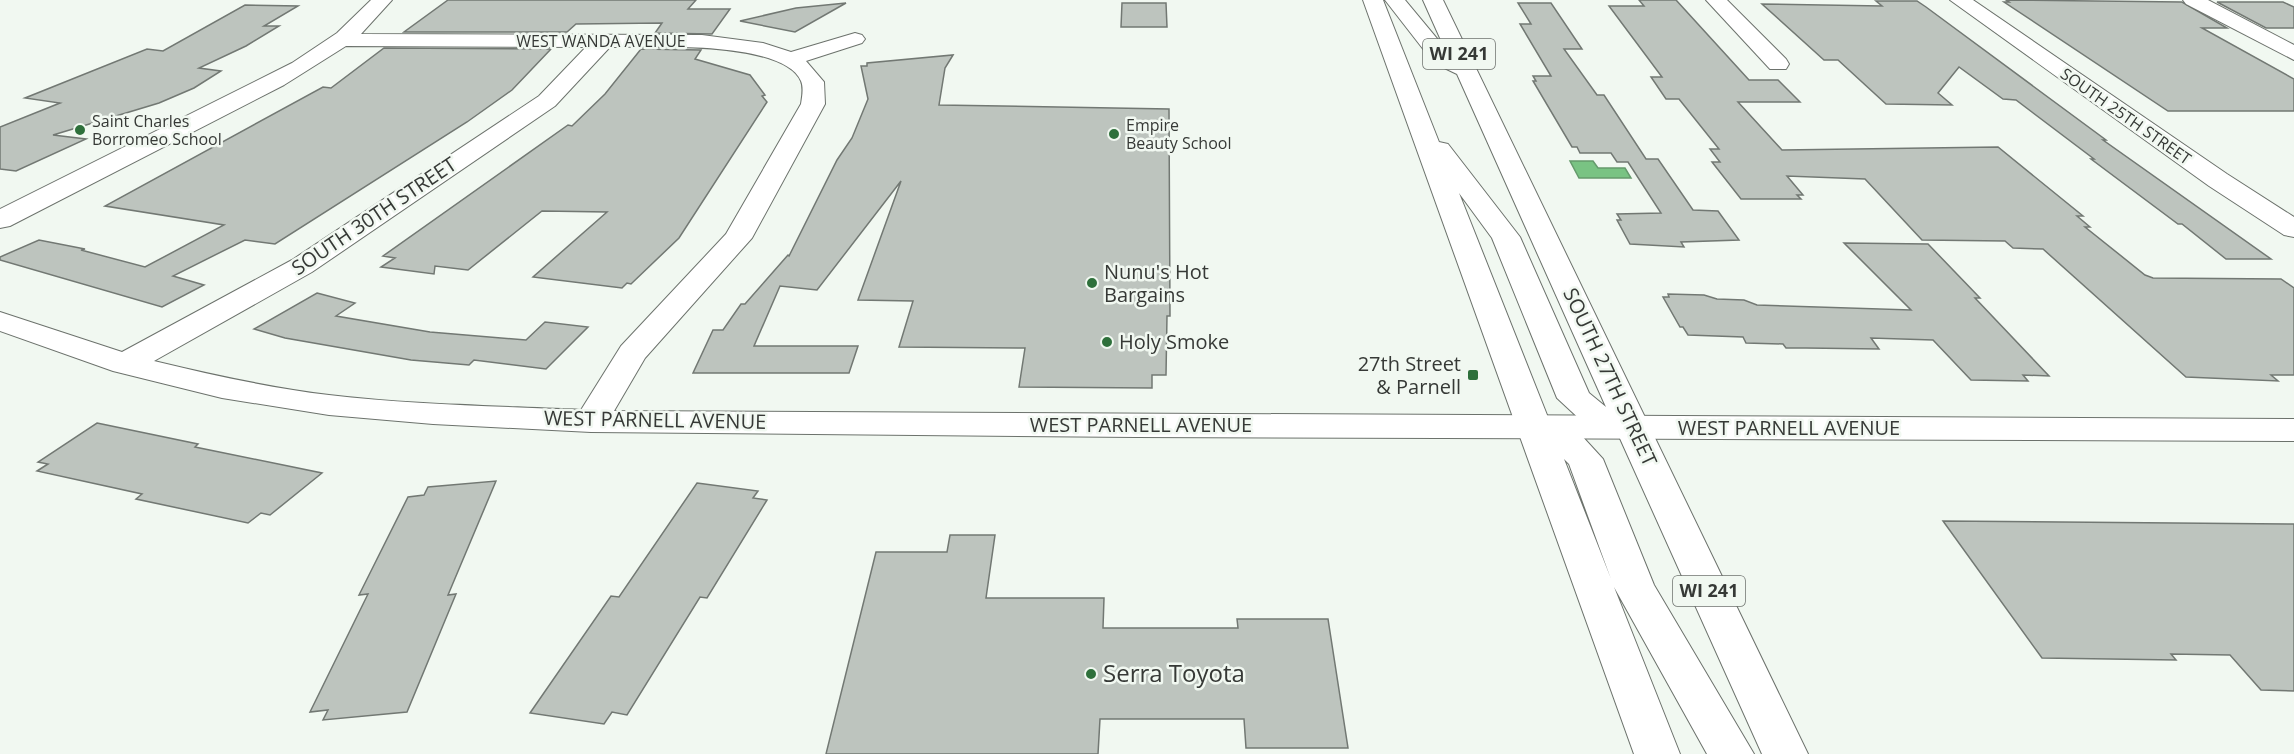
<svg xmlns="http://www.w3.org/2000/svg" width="2294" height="754" font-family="'Open Sans',sans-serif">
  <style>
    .water { fill: #79c383; stroke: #659a6c; stroke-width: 1.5 }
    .building { fill: #bdc4be; stroke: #727873; stroke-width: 1.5 }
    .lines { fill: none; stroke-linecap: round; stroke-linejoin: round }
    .minor-casing { stroke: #6c726c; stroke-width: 2 }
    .major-casing { stroke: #6c726c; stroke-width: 2 }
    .minor { fill: #fff; fill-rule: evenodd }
    .major { fill: #fff; fill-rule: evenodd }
    .poi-dot { fill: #2e703b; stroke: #f1f8f1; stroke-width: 2 }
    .labels { text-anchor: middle; stroke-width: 5; stroke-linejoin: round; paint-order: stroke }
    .far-street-label { font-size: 16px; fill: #363936; stroke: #f1f8f1 }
    .far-poi-label { font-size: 16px; fill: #363936; stroke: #f1f8f1; text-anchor: start }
    .shield { fill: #f1f8f1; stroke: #6e726e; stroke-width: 1.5 }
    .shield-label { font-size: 18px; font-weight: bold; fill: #363936 }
    .street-label { font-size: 20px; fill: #363936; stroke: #f1f8f1 }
    .poi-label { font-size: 20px; fill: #363936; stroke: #f1f8f1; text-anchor: start }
    .near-poi-label { font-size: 24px; fill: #363936; stroke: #f1f8f1; text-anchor: start }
  </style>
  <rect width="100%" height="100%" fill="#f1f8f1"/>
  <path class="water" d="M1570,161h23l5,7h27l6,10h-52z"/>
  <g class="building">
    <path d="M448,0h248l-8,9h42l-18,25 -57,-1 7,-10 -86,1 -9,8h-163z"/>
    <path d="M1639,0h37l73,80h29l22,22h-62l44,48 216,-3 85,69h-6l13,11h-5l60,48 8,3 128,1 13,9v87h-23l7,6 -92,-4 -143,-128 -30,-1 -8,-7 -83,-1 -57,-61 -78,-3 16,19h-6l4,4h-60l-29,-37h8l-10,-13h9l-40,-50h-13l-15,-22h11l-53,-71h35z"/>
    <path d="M2006,0l176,2 45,26h-25l92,51v32h-126l-164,-109h5z"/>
    <path d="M1876,1h41l9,6 180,133h-3l168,119h-45l-44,-35h-4l-87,-65h3l-78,-59 -13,-1 -44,-32 -21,26 14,12 -66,-1 -48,-44h-14l-62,-56 120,2z"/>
    <path d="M2217,2h66l11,5v21h-28z"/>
    <path d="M846,3l-51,29 -55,-11 56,-13z"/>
    <path d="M1122,3h44l1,24h-46z"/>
    <path d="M1518,3h33l31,46h-18l33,46h7l42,64h12l35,51 25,1 21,29 -58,2 3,5 -54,-3 -13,-24h4l-4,-6 44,-1 -33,-51h-11l-6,-9h-31l-3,-6h-5l-39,-66h3l-3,-5h18l-31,-52h11z"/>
    <path d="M245,5l53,1 -34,20h15l-33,20 -47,22 22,3 -27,17 -35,15 -106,32 33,4 -70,32 -16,-2v-42l60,-24 -35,-5 122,-49 16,2z"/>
    <path d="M384,48l167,1 -39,41 -45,32 -192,122 -30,-4 -72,36 31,9 -42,22 -162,-47v-3l39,-17 46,9 -4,1 64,17 79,-42 -119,-19 218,-119 8,1z"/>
    <path d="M641,49l60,1 -6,9 55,16 15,20 -3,1 5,6 -88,136 -48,46 -4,-1 -5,5 -89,-11 74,-65 -65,-1 -74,59 -33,-4 -1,8 -53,-7 14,-9 -12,-2 185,-131 4,1 33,-32z"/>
    <path d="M953,55l-8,13 -6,37 230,4 1,207h-3l-1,59h-14v13l-133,-1 6,-39 -126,-1 14,-46 -55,-1 43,-119 -84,109 -37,-4 -26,60h104l-9,27h-156l20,-43h10l18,-26h4l43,-49 1,1 48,-96 15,-22 16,-39 -7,-33h6v-3z"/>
    <path d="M1844,243l84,1 52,54h-5l74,78 -26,-1 5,6 -57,-1 -38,-40 -62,-2 8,11 -73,-1h-20l-3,-4 -37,-1 -3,-6 -55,-2 -5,-8h-3l-17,-30h6l-1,-3 36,1 13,4 27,1 13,5 154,5z"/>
    <path d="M317,293l38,10 -19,13 94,16 96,8 19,-18 43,5 -42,42 -72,-9 -5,5 -58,-5 -126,-22 -31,-9z"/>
    <path d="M97,423l101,21 -3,3 127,26 -52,42 -9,-2 -13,10 -112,-24 6,-5 -105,-23 11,-7 -10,-2z"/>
    <path d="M496,481l-48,114 8,-1 -49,118 -84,8 5,-10 -18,2 58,-118 -9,1 49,-98 16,-2 4,-8z"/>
    <path d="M697,483l61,8 -5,7 14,2 -60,98 -7,-1 -73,118 -15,-3 -8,12 -74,-11 81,-117 8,1z"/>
    <path d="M1943,521l351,3v167l-33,-1 -31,-35 -59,-1 5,6 -134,-2z"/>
    <path d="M950,535h45l-9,63h118l-1,30h135l-1,-9h91l20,129h-102l-2,-29h-144l-2,35h-272l50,-202h71z"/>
  </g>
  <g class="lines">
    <defs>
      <g id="minor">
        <path d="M371,0h21l-31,34 341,1 61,8 28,9 64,-19 7,2 3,4 -3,4 -56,18 18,21 1,22 -73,134 -107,120 -31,53 1680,8v22l-1158,-4 -545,-5 -158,-8 -104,-9 -107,-17 -109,-27 -113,-40v-19l122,40 170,-92 247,-164 47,-49 -240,-1 -62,39 -274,141 -10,2v-19l292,-146 45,-30zM610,47c39,0 173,-7 191,34 3,7 1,16 0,23l-75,130 -105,112 -40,64c-84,-4 -169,-5 -252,-15 -59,-7 -117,-20 -175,-34l158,-89 243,-166z"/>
        <path d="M1706,0h21l59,59 3,5 -3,5h-16z"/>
        <path d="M1950,0h23l254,174 67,43v20l-10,-2 -75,-49z"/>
        <path d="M2183,0h25l86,45v15l-108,-56z"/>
      </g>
      <path id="major" d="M1363,0h20l56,142 9,2 72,93 69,156 17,14 -149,-333 -23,-11 -49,-63h20l39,47 -21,-47h20l365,754h-46l-144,-320 -33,-10 -28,-26 -65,-160 -33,-45 90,227 32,15 22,24 51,126 100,169h-47l-93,-167 66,167h-46zM1564,459l5,5 42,115z"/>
    </defs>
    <use href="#minor" class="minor-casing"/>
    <use href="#major" class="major-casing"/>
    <use href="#minor" class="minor"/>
    <use href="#major" class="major"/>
  </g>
  <g class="poi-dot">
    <circle cx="80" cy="130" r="6"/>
    <circle cx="1114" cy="134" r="6"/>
    <circle cx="1092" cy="283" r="6"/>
    <circle cx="1107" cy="342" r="6"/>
    <rect x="1467" y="369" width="12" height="12" rx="3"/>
    <circle cx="1091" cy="674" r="6"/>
  </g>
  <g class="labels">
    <g class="far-street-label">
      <text x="601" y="47">WEST WANDA AVENUE</text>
      <text transform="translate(2126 116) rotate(35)" y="6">SOUTH 25TH STREET</text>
    </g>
    <g class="far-poi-label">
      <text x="92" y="127">Saint Charles<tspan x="92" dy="18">Borromeo School</tspan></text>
      <text x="1126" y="131">Empire<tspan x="1126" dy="18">Beauty School</tspan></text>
    </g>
    <g class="shield">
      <rect x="1423" y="39" width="72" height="30" rx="4.5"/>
      <rect x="1673" y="576" width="72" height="30" rx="4.5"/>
    </g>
    <g class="shield-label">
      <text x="1459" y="60">WI 241</text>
      <text x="1709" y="597">WI 241</text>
    </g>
    <g class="street-label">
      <text transform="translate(374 216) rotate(-34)" y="7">SOUTH 30TH STREET</text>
      <text transform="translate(1610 377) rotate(65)" y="7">SOUTH 27TH STREET</text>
      <text transform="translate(655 420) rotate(1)" y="7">WEST PARNELL AVENUE</text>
      <text x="1141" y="432">WEST PARNELL AVENUE</text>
      <text x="1789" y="435">WEST PARNELL AVENUE</text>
    </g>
    <g class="poi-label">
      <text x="1104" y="279">Nunu's Hot<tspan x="1104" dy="23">Bargains</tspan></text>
      <text x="1119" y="349">Holy Smoke</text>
      <text x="1461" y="371" text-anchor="end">27th Street<tspan x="1461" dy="23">&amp; Parnell</tspan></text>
    </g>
    <g class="near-poi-label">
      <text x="1103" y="682">Serra Toyota</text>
    </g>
  </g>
</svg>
